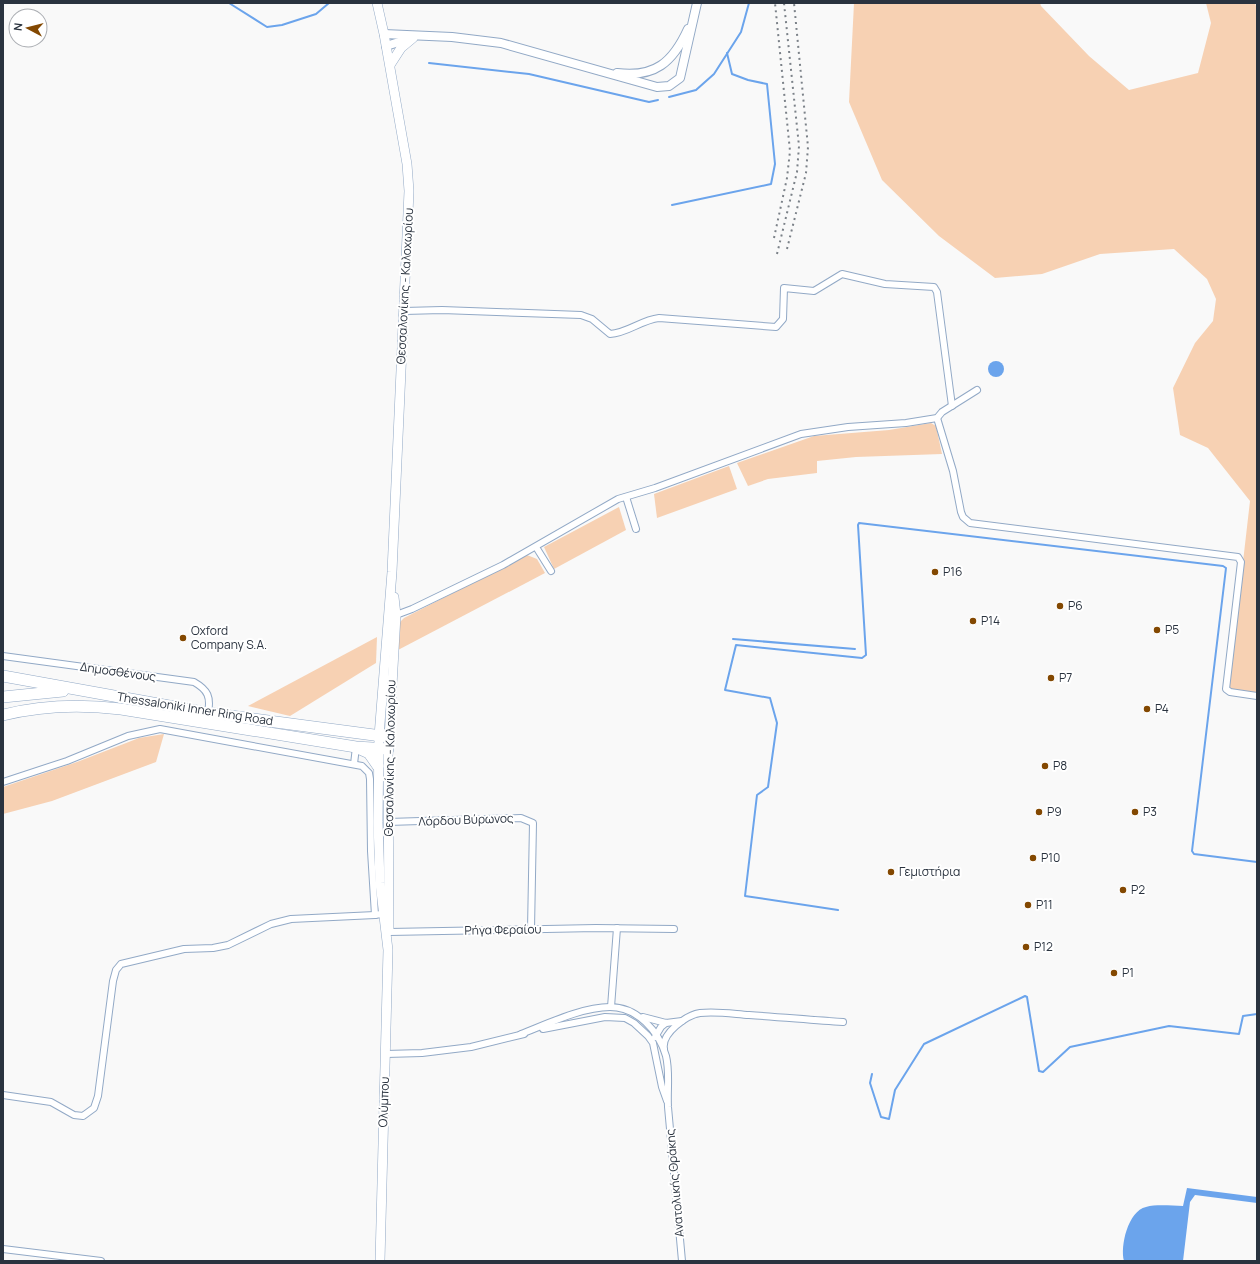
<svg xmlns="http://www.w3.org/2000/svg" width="1260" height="1264" font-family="Manrope,sans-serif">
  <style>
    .green { fill: #f7d1b3 }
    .water { fill: #6ba4ec }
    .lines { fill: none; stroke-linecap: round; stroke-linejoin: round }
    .stream { stroke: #6ba4ec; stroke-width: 2 }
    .minor-casing { stroke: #92a9c6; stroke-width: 8 }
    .tertiary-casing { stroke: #92a9c6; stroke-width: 10 }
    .secondary-casing { stroke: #92a9c6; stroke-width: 10 }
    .trunk-casing { stroke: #92a9c6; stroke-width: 12 }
    .minor { stroke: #fff; stroke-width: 6 }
    .tertiary { stroke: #fff; stroke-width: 8 }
    .secondary { stroke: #fff; stroke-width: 9 }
    .trunk { stroke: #fff; stroke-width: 11 }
    .rail { stroke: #7b8188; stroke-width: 2; stroke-dasharray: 2 4; stroke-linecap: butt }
    .poi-dot { fill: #834801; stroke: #fff; stroke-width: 1.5 }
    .labels { text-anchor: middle; stroke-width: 4; stroke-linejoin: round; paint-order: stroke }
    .street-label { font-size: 12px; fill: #2a333f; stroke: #fff }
    .poi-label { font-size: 12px; fill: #2a333f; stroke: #fff; text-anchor: start }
  </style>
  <rect width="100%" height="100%" fill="#f9f9f9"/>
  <g class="green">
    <path d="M854,3h186l1,3 48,50 40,34 69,-17 13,-50 -5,-20h49l2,7v686l-29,-4 22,-191 -42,-53 -28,-13 -7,-47 22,-45 18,-22 3,-22 -9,-20 -33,-30 -74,5 -58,20 -47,4 -56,-42 -57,-56 -33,-78z"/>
    <path d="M931,423l5,3 6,28 -86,3 -39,4v12l-49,6 -20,7 -11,-23 77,-27 75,-6z"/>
    <path d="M729,466l8,23 -80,29 -3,-24z"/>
    <path d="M619,507l7,23 -72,39 -10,-22z"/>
    <path d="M527,555l10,4 8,14 -147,77 -1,-25 7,-7z"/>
    <path d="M377,637l-1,26 -86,53 -42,-10z"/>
    <path d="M164,734l-8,28 -104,39 -49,13v-27l74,-25 62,-24z"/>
  </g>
  <g class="water">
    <circle cx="996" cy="369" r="8"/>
    <path d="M1187,1188l70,9v6l-62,-8 -5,7 -7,59h-59c-4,-15 4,-50 22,-54 11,-3 26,-1 37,-1z"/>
  </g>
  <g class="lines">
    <g class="stream">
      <path d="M229,3l38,24 15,-2 34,-11 13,-11"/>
      <path d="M429,63l100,11 120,28 9,-2"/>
      <path d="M669,97l27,-7 18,-16 27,-42 8,-29"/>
      <path d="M672,205l99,-21 4,-20 -8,-80 -19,-4 -16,-6 -5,-21"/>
      <path d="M733,639l122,10"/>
      <path d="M838,910l-93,-14 12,-101 11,-8 9,-64 -7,-25 -45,-8 11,-45 126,13 4,-3 -8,-130 1,-2 364,43 3,2 -34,283 2,3 63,8"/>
      <path d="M872,1074l-2,9 11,34 8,2 6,-29 29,-46 101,-48 2,1 12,74 4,1 27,-25 99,-21 70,8 4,-18 14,-2"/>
    </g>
    <defs>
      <g id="minor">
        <path d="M404,311l38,-1 139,5 11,4 18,15c18,-1 31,-14 49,-16l117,9 7,-8 1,-31 30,3 28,-17 43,10 49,3 3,5 15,114"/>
        <path d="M937,418l16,53 8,41 2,5 7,6 268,34 3,5 -15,127 4,3 27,4"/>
        <path d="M626,497l10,32"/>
        <path d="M536,547l15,24"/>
        <path d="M396,615l16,-6 91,-44 115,-66 37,-11 146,-54 47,-7 58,-4 31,-5 5,-6 35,-22"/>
        <path d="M3,656l191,26c14,8 17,15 14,31"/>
        <path d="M354,764l2,-17"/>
        <path d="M3,782l64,-21 61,-25 32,-7 202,37 7,7 1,6 1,72 4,64 12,-2"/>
        <path d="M388,822l133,-4 12,5 -2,106"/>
        <path d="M389,932l207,-4 78,1"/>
        <path d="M611,1007l6,-79"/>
        <path d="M643,1017l23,6 16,-2"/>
        <path d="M543,1029l62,-12 20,1 9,5 14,13 5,7 9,44 5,14"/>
        <path d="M521,1034c26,-10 61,-27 89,-27 27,0 49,24 56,49 4,16 1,34 2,51 5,51 9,103 14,154"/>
        <path d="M655,1037l6,-10 5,-4"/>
        <path d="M664,1049c-3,-16 23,-34 36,-36 16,-2 34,1 49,2 31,2 63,5 94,7"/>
        <path d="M386,1054l36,-1 49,-6 53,-13"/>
        <path d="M3,1095l48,7 23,13 9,1 11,-8 4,-12 15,-115 3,-11 5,-6 63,-15 29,-1 15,-3 43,-21 20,-5 84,-4"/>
        <path d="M3,1249l98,12"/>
      </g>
      <g id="tertiary">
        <path d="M384,34l68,3 49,6 156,44 12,-1 11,-8 17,-75"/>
        <path d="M386,46l26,-8"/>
        <path d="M617,73c38,5 56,-11 71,-44"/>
      </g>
      <g id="secondary">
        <path d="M377,3l7,31 23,130 2,27 -17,381 -13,164 -1,86 2,61 8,67 -8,311"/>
        <path d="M390,65l11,-17 12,-10"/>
        <path d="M389,928l-1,-172 8,-141 -2,-18"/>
      </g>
      <g id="trunk">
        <path d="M3,676l205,37 181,24"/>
        <path d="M3,697l60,-6"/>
        <path d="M3,715c40,-10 77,-11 118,-6l235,38 32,2"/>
        <path d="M360,749l9,4 9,13"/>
      </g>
    </defs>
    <use href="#minor" class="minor-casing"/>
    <use href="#tertiary" class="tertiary-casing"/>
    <use href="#secondary" class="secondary-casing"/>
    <use href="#trunk" class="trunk-casing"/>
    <use href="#minor" class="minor"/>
    <use href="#tertiary" class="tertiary"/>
    <use href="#secondary" class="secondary"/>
    <use href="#trunk" class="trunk"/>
    <g class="rail">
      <path d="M774,238l13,-60 3,-27 -15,-148"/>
      <path d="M787,249l19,-76 2,-26 -14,-144"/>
      <path d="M777,254l20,-82 2,-26 -15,-143"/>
    </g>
  </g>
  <g class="poi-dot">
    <circle cx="935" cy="572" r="4"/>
    <circle cx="1060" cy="606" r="4"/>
    <circle cx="973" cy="621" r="4"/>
    <circle cx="1157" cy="630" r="4"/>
    <circle cx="183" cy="638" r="4"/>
    <circle cx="1051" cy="678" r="4"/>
    <circle cx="1147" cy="709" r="4"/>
    <circle cx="1045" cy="766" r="4"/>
    <circle cx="1039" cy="812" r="4"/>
    <circle cx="1135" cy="812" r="4"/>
    <circle cx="1033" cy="858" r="4"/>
    <circle cx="891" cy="872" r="4"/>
    <circle cx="1123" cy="890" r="4"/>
    <circle cx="1028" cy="905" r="4"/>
    <circle cx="1026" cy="947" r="4"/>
    <circle cx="1114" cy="973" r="4"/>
  </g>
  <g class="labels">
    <g class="street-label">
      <text transform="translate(405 286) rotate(-87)" y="4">Θεσσαλονίκης - Καλοχωρίου</text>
      <text transform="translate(118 672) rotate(8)" y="4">Δημοσθένους</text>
      <text transform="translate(195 709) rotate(9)" y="4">Thessaloniki Inner Ring Road</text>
      <text transform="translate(390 758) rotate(-89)" y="4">Θεσσαλονίκης - Καλοχωρίου</text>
      <text transform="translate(466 820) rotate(-2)" y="4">Λόρδου Βύρωνος</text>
      <text transform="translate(503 930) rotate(-1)" y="4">Ρήγα Φεραίου</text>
      <text transform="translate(384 1102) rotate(-88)" y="4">Ολύμπου</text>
      <text transform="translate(675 1183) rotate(-95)" y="4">Ανατολικής Θράκης</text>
    </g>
    <g class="poi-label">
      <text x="943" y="576">P16</text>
      <text x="1068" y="610">P6</text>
      <text x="981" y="625">P14</text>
      <text x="1165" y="634">P5</text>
      <text x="191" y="635">Oxford<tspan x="191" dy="14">Company S.A.</tspan></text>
      <text x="1059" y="682">P7</text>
      <text x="1155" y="713">P4</text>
      <text x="1053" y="770">P8</text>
      <text x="1047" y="816">P9</text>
      <text x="1143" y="816">P3</text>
      <text x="1041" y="862">P10</text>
      <text x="899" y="876">Γεμιστήρια</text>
      <text x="1131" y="894">P2</text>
      <text x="1036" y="909">P11</text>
      <text x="1034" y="951">P12</text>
      <text x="1122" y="977">P1</text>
    </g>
  </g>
  <rect width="1260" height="1264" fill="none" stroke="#2a333f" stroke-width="8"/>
  <g transform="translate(28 28) rotate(277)"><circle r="19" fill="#ffffff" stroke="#aaadb2"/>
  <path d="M0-3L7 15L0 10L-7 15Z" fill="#834801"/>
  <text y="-6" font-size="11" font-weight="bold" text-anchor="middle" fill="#2a333f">N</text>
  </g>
</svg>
